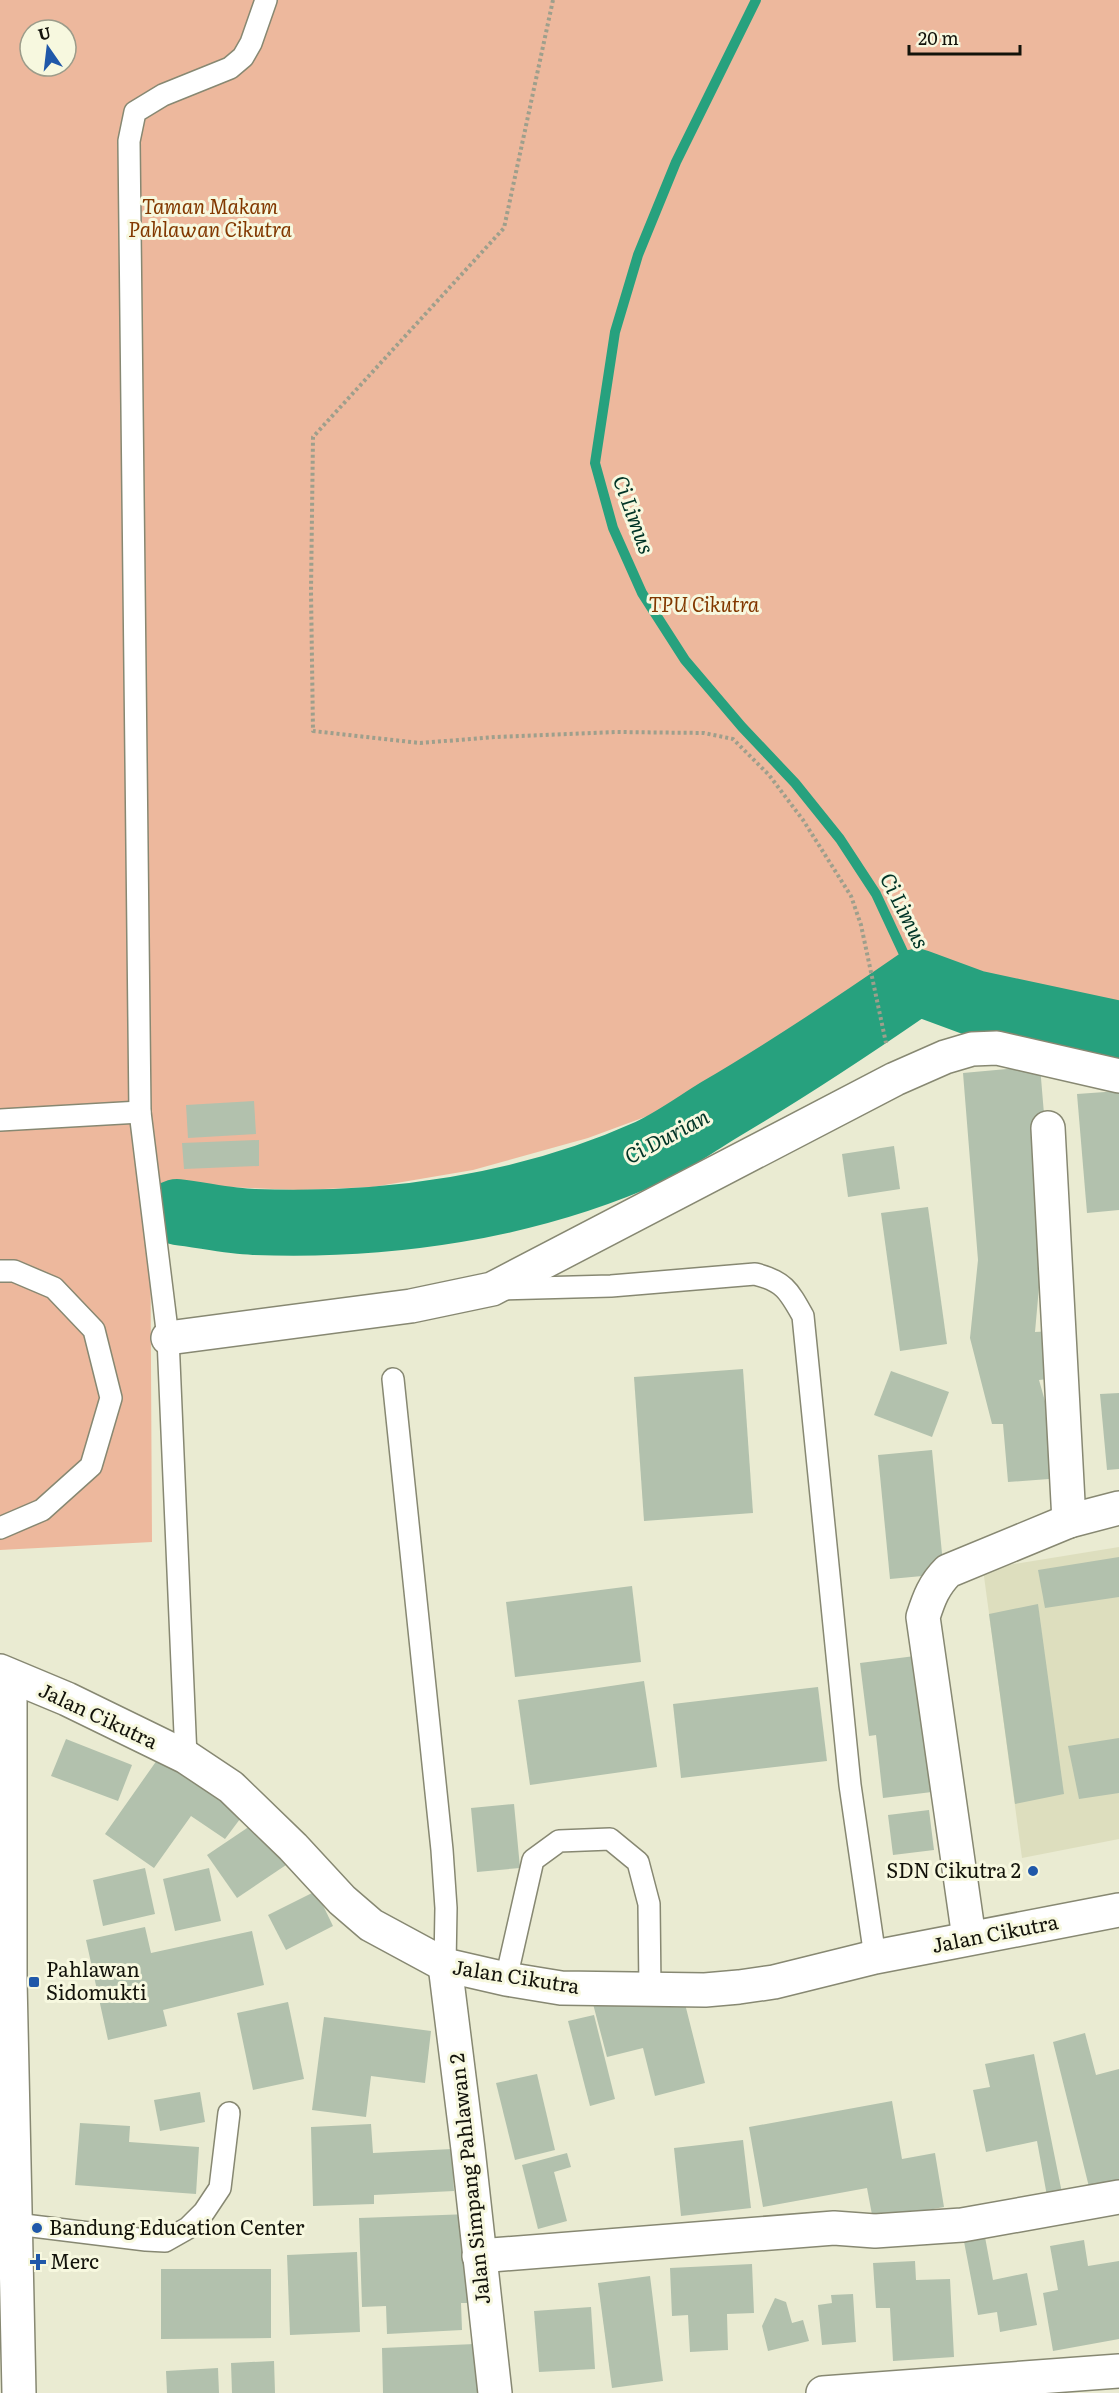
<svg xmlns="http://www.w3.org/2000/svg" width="1119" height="2393" font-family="Literata,serif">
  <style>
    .built { fill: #dddebe }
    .green { fill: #edb89d; fill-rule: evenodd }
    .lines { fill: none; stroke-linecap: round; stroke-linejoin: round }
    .stream { stroke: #27a17e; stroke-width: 10 }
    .river { stroke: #27a17e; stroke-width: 66 }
    .building { fill: #b2c1ad }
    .lane-casing { stroke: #878872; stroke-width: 24 }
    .street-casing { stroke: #878872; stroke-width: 36 }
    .secondary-casing { stroke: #878872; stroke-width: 36 }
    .path { stroke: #9e9f8c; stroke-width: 4; stroke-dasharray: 3 3; stroke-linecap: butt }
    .lane { stroke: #fff; stroke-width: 21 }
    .street { stroke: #fff; stroke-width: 33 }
    .secondary { stroke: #fff; stroke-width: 33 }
    .poi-dot { fill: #2058a9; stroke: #f7f8df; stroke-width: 2 }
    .labels { text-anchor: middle; stroke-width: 6; stroke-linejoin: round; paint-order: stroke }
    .park-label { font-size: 20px; font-style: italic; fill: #823800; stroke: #f7f8df }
    .street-label { font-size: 20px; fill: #13130b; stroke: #f7f8df }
    .poi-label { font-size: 20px; fill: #13130b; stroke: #f7f8df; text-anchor: start }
    .water-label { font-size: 21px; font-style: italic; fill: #003426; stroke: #f7f8df }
  </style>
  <rect width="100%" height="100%" fill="#eaebd2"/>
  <path class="built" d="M1119,1547v292l-97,19 -39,-289z"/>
  <path class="green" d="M0,0h1119v1003l-77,-13 -116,-35 -81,54 -80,44 -82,50 -95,35 -115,32 -100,17 -75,3 -148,-6 2,358 -152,8zM30,30h36v36h-36z"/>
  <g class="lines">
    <path class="stream" d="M756,0l-80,162 -38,93 -23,77 -20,131 18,65 29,65 43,67 57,67 53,56 45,56 36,55 41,88"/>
    <path class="river" d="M177,1212c26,3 51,9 77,10 133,5 273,-15 395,-70 24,-11 47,-28 70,-42 68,-40 133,-83 198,-128l57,21 145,31"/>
  </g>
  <g class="building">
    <path d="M1040,1066l4,48 -2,140 -7,78 18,-1 4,47 -18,2 11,39 12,59 -54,4 -5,-58h-11l-22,-86 8,-78 -15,-187z"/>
    <path d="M1119,1091v119l-32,3 -10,-119z"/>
    <path d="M254,1101l2,33 -68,4 -2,-33z"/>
    <path d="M259,1140v26l-75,3 -2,-26z"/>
    <path d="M894,1146l6,43 -52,8 -6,-43z"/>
    <path d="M928,1207l19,137 -47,7 -19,-138z"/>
    <path d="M743,1369l10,144 -109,8 -10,-144z"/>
    <path d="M891,1371l58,21 -17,45 -58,-22z"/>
    <path d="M1119,1393v76l-12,1 -7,-76z"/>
    <path d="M932,1450l12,124 -54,5 -12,-124z"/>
    <path d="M1119,1557v40l-74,11 -7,-38z"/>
    <path d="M632,1586l9,76 -126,15 -9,-75z"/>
    <path d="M1038,1604l26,190 -49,10 -26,-190z"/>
    <path d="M915,1656l25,135 -57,7 -7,-63 -7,1 -9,-73z"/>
    <path d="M644,1681l13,86 -127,18 -12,-85z"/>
    <path d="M818,1687l9,74 -146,17 -8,-74z"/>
    <path d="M1119,1738v55l-40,6 -11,-53z"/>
    <path d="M66,1739l66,26 -14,36 -67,-25z"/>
    <path d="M162,1753l84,58 -21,28 -34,-23 -37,52 -49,-34z"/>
    <path d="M514,1804l6,64 -43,4 -6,-64z"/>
    <path d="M929,1810l5,40 -41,5 -5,-40z"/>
    <path d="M259,1820l30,43 -52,35 -30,-43z"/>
    <path d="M145,1868l10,46 -52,12 -10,-46z"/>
    <path d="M209,1868l12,53 -46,10 -12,-52z"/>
    <path d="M316,1891l17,35 -47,24 -18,-35z"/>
    <path d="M145,1927l6,26 101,-22 12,54 -101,25 4,16 -59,14 -22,-100z"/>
    <path d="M629,1991l4,16 49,-15 23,91 -50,13 -12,-48 -36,9 -15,-57z"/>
    <path d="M288,2002l16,77 -51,11 -16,-77z"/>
    <path d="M594,2015l21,84 -25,7 -22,-85z"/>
    <path d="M324,2017l107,14 -6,52 -54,-7 -5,41 -54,-7z"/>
    <path d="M1085,2033l11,42 23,-6v114l-29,8 -37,-149z"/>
    <path d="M1034,2054l28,139 -15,3 -10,-55 -51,11 -13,-62 17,-3 -5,-23z"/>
    <path d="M537,2074l18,76 -40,10 -19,-77z"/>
    <path d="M200,2092l5,30 -45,9 -6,-31z"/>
    <path d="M892,2101l10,58 33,-6 9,54 -71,13 -6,-32 -104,19 -14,-80z"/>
    <path d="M80,2123l50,3 -1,16 70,5 -3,47 -121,-9z"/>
    <path d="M371,2124l2,29 79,-4 2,42 -80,4v9l-61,2 -2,-79z"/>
    <path d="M743,2140l8,68 -70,8 -7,-68z"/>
    <path d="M567,2153l4,14 -17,5 13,49 -29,8 -16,-64z"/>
    <path d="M470,2214l4,89h-13l1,27 -75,4 -1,-28 -24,1 -3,-89z"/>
    <path d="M962,2231l23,6 8,43 34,-7 10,52 -37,7 -3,-20 -19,3z"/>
    <path d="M1084,2240l4,26 31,-5v78l-66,12 -10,-58 15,-3 -8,-44z"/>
    <path d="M357,2252l3,80 -70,3 -3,-80z"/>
    <path d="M915,2261l1,19 34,-1 4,78 -61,4 -3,-53h-14l-3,-45z"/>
    <path d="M752,2264l2,49 -27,1 1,36 -38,2 -2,-37 -16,1 -2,-48z"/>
    <path d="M161,2269h110v69l-110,1z"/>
    <path d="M650,2276l13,105 -51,7 -14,-105z"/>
    <path d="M853,2294l3,48 -34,3 -4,-40 14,-2 -1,-8z"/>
    <path d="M775,2298l11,4 6,21 11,-3 6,21 -41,10 -6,-25z"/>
    <path d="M591,2307l4,62 -56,3 -5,-61z"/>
    <path d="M475,2344l2,44h9v5h-103l-1,-45z"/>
    <path d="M274,2361l1,32h-43l-1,-30z"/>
    <path d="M218,2368l1,25h-52l-1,-22z"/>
  </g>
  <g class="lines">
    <defs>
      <g id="lane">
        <path d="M0,1120l140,-8"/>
        <path d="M0,1271h14l40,17 40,42 17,68 -20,68 -49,44 -42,18"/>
        <path d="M500,1289l111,-3 144,-12c29,7 34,17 48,42l47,469 25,172"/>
        <path d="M393,1379l49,471 4,58 -1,57"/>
        <path d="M186,1757l-18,-419 -28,-226 -11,-971 6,-29 28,-17 67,-27 13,-11 8,-14 15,-43"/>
        <path d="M506,1979l27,-119 26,-19 51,-2 28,23 11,42 1,86"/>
        <path d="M16,2224l130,16 19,1 23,-13 16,-16 16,-24 9,-75"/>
      </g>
      <g id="street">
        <path d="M168,1338l243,-32 81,-17 403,-210 50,-22 27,-8 25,-1 122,28"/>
        <path d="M1069,1521l50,-13"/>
        <path d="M969,1938l-46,-321c6,-19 11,-32 25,-46l121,-50 -21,-393"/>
        <path d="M445,1965l23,184 27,244"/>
        <path d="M479,2256l355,-28 41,3 87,-6 157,-28"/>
        <path d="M823,2393l296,-22"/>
      </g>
      <g id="secondary">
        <path d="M0,1671l67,28 119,58 45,30 62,60 49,53 29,25 74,40 61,14 55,9 144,2 34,-3 35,-5 101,-25 244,-47"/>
        <path d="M10,1676v304l9,413"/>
      </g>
    </defs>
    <use href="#lane" class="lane-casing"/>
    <use href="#street" class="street-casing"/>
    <use href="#secondary" class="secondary-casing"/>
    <path class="path" d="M553,0l-49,228 -191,209 -2,154 2,140 107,12 76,-6 121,-5 87,1 29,6 36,36 34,45 48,76 10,29 25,118"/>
    <use href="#lane" class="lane"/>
    <use href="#street" class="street"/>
    <use href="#secondary" class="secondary"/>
  </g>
  <g class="poi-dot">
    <circle cx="1033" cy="1871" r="6"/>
    <rect x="28" y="1976" width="12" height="12" rx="3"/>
    <circle cx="37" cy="2228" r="6"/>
    <path d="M35 2253h6v6h6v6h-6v6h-6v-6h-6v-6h6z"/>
  </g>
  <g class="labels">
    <g class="park-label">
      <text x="210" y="214">Taman Makam<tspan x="210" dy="23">Pahlawan Cikutra</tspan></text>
      <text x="704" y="612">TPU Cikutra</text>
    </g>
    <g class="street-label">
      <text transform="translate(98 1716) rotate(25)" y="7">Jalan Cikutra</text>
      <text transform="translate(995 1934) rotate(-11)" y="7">Jalan Cikutra</text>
      <text transform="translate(516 1977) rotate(9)" y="7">Jalan Cikutra</text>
      <text transform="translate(470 2179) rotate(-96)" y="7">Jalan Simpang Pahlawan 2</text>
    </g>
    <g class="poi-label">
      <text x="1021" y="1878" text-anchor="end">SDN Cikutra 2</text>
      <text x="46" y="1977">Pahlawan<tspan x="46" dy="23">Sidomukti</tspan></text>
      <text x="49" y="2235">Bandung Education Center</text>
      <text x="50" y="2269">Merc</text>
    </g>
    <g class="water-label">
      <text transform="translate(633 515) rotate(70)" y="7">Ci Limus</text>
      <text transform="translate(904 911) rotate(63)" y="7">Ci Limus</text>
      <text transform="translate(667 1137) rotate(-28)" y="7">Ci Durian</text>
    </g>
  </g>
  <g transform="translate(48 48) rotate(346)"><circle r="28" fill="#f7f8df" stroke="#9c9c8a" stroke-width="1.5"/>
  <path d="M0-4.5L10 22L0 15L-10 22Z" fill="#2058a9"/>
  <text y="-9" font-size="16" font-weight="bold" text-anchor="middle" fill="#13130b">U</text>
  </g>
  <path d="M909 45v9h111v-9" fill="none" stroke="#13130b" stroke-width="3"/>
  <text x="918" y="45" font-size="18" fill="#13130b" stroke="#f7f8df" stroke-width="4.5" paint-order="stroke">20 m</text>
</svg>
